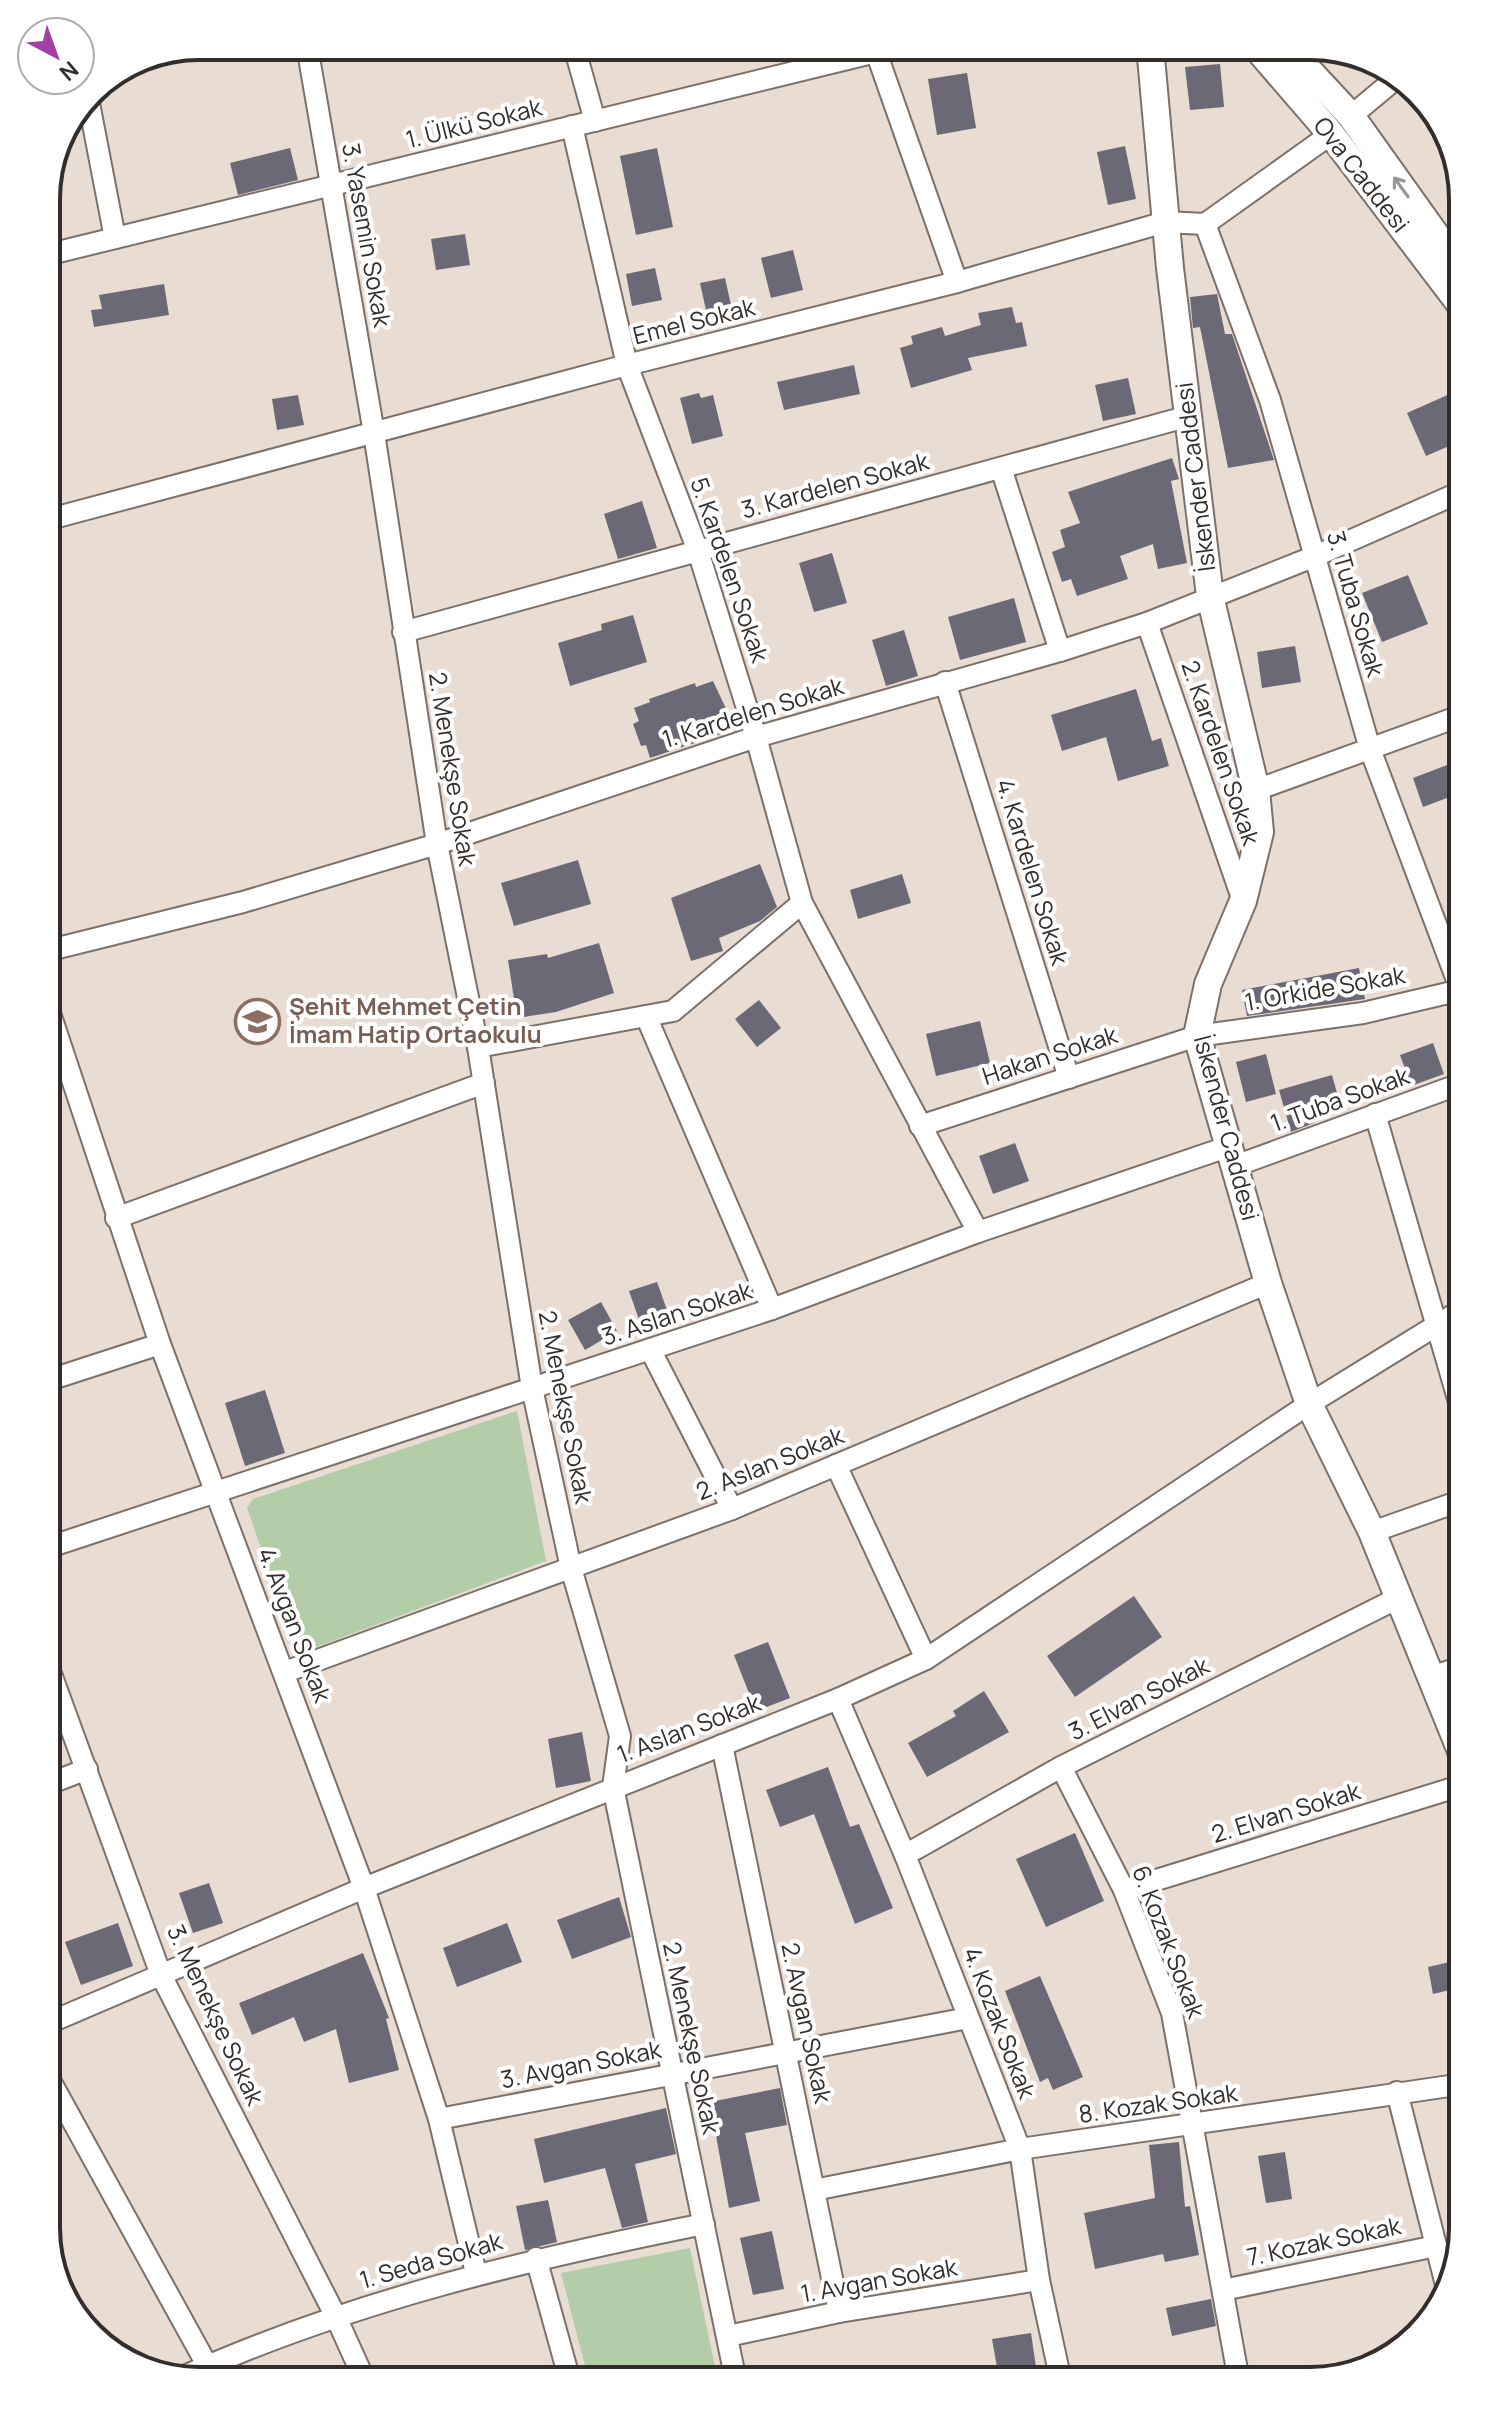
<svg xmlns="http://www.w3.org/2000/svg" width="1509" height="2427" font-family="Manrope,sans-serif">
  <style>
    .green { fill: #b2cda7 }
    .building { fill: #6b6975 }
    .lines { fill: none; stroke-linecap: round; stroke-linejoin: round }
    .minor-casing { stroke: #7c7169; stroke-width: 24 }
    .tertiary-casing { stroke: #7c7169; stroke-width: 30 }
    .minor { stroke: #fff; stroke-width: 20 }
    .tertiary { stroke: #fff; stroke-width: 26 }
    .oneway { stroke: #999695 }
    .labels { text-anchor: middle; stroke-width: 8; stroke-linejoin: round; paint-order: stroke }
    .street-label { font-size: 24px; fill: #332e2b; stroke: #fff }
    .education-label { font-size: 24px; font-weight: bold; fill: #785e54; stroke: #fff; text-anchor: start }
    .rim { fill: none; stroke: #332e2b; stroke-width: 4 }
  </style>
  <rect width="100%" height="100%" fill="#e9dcd3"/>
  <g class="green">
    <path d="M517,1411l29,150 -248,93 -51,-146 6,-9z"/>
    <path d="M690,2248l28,133h-129l-28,-108z"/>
  </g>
  <g class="building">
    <path d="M1220,64l4,43 -34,3 -5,-43z"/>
    <path d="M967,73l9,55 -39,7 -9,-56z"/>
    <path d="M1125,146l11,53 -28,6 -11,-53z"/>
    <path d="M290,148l8,32 -60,15 -8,-32z"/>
    <path d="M657,148l16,79 -37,8 -16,-79z"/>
    <path d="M465,234l5,31 -34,5 -5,-31z"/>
    <path d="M793,250l10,40 -32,8 -10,-40z"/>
    <path d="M655,268l7,32 -30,6 -6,-32z"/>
    <path d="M725,278l8,36 -25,5 -8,-36z"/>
    <path d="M164,284l5,31 -75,12 -3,-17 11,-1 -3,-14z"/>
    <path d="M1217,294l8,40h7l42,126 -46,8 -28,-141 -7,1 -3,-31z"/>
    <path d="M1012,307l4,16 6,-1 5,24 -59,12 4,12 -61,18 -11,-40 13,-4 -2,-8 31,-9 3,9 36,-11 -3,-12z"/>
    <path d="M854,365l6,29 -76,16 -7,-28z"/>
    <path d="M1128,378l8,36 -33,7 -8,-36z"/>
    <path d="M1463,388v52l-37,16 -19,-43z"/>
    <path d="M699,393l2,5 12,-3 10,41 -31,8 -12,-46z"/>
    <path d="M298,395l6,30 -27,5 -5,-31z"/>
    <path d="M1172,458l7,21 -8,2 16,82 -29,6 -5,-25 -33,12 8,23 -51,17 -6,-17 -9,3 -10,-30 13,-5 -5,-17 20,-7 -12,-31z"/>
    <path d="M642,501l15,47 -39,11 -14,-45z"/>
    <path d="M832,553l15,50 -33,9 -15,-49z"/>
    <path d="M1408,575l20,49 -46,18 -20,-49z"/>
    <path d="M1014,598l12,44 -66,18 -12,-43z"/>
    <path d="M633,615l14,47 -77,24 -12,-43 44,-13 -1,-6z"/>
    <path d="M904,630l14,46 -32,10 -14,-46z"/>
    <path d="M1295,646l6,36 -39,6 -5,-36z"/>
    <path d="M713,681l16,34 -5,2 6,14 -80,27 -4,-13 -5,1 -8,-22 6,-3 -5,-13 16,-6 -1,-3 46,-16 1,4z"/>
    <path d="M1136,689l16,52 9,-3 8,28 -51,15 -12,-44 -44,14 -11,-36z"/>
    <path d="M1463,759v33l-40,15 -10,-29z"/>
    <path d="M578,860l13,44 -77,22 -13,-43z"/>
    <path d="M760,864l17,43 -17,14 -41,17 4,13 -32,10 -20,-63z"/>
    <path d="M902,874l9,29 -53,16 -8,-29z"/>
    <path d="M599,943l15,50 -58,19 -39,6 -9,-58 39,-6 1,4z"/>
    <path d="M1359,968l6,31 -118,17 -5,-26z"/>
    <path d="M759,1000l22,28 -24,19 -22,-28z"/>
    <path d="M980,1021l10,42 -54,13 -10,-42z"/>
    <path d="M1433,1043l11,31 -33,12 -11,-31z"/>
    <path d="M1266,1054l10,40 -30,8 -10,-40z"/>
    <path d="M1332,1075l10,36 -29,8 1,4 -23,9 -12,-42z"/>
    <path d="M1015,1143l14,38 -36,13 -14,-38z"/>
    <path d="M657,1282l15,42 -28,10 -15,-43z"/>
    <path d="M601,1302l16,29 -32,19 -17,-30z"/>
    <path d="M265,1390l20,63 -40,13 -20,-63z"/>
    <path d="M1134,1596l28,41 -87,60 -28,-41z"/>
    <path d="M768,1642l22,56 -34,13 -22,-56z"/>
    <path d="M984,1691l25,41 -82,45 -19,-34 48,-27 -3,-5z"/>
    <path d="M582,1732l9,49 -35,7 -8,-49z"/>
    <path d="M828,1767l22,60 9,-3 34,84 -38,16 -41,-110 -34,13 -14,-37z"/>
    <path d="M1075,1833l29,68 -58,26 -30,-68z"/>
    <path d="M209,1883l14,40 -30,10 -14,-40z"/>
    <path d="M619,1897l12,40 -59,22 -15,-39z"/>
    <path d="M118,1923l15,43 -52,19 -16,-43z"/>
    <path d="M507,1923l15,39 -65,25 -14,-39z"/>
    <path d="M363,1953l26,65 -3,1 13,51 -50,13 -13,-54 -32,13 -10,-25 -42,18 -13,-32z"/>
    <path d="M1463,1959v28l-30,7 -5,-27z"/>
    <path d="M1040,1976l43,101 -30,13 -5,-12 -8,4 -35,-91z"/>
    <path d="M780,2088l7,37 -42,8 15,68 -31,7 -19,-106z"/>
    <path d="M666,2108l10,46 -41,10 13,58 -26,6 -17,-60 -61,15 -10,-44z"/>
    <path d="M1179,2142l6,65 5,-1 9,49 -34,7 -2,-8 -68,15 -11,-56 71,-15 -6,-53z"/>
    <path d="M1285,2152l7,47 -26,4 -8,-47z"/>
    <path d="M548,2200l9,42 -32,8 -9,-44z"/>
    <path d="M772,2231l12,58 -31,6 -13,-57z"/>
    <path d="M1211,2299l5,27 -44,10 -6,-28z"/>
    <path d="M1031,2333l5,34 -38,6 -6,-34z"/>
  </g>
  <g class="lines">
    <defs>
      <g id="minor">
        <path d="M307,46l67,387 63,411 41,203 54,341 39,180 49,168 -7,51 123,594"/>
        <path d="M574,46l21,75"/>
        <path d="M874,46l83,236"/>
        <path d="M88,98l27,140"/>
        <path d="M1351,116l48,-40"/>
        <path d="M572,126l55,239 71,186 58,186 46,166 176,329"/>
        <path d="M1205,224l65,176 100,349 93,247"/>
        <path d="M46,255l830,-203 39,-6"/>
        <path d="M1001,468l59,183"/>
        <path d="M46,520l581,-155 330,-83 208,-60 40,2 126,-90"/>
        <path d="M1147,623l96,278"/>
        <path d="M403,632l786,-216"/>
        <path d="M945,682l124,396"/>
        <path d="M1256,790l207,-75"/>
        <path d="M46,951l197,-49 194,-58 319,-107 304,-86 87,-28 166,-66 150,-66"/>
        <path d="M46,1001l114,343 204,544 75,231 37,154"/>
        <path d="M646,1016l126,293"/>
        <path d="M478,1047l195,-36 129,-108"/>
        <path d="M1375,1114l88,302"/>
        <path d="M920,1126l277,-90 166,-23 98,-23"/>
        <path d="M1235,1166l228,-83"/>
        <path d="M116,1218l368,-135"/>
        <path d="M651,1351l81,158"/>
        <path d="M46,1381l114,-37"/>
        <path d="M836,1465l90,194"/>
        <path d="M1372,1532l91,-32"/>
        <path d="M46,1548l726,-239 206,-77 252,-86"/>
        <path d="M46,1660l115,315 175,342 29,64"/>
        <path d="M285,1672l447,-163 536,-226"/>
        <path d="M1432,1676l31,-9"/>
        <path d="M838,1699l67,156 115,294 19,131 22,101"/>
        <path d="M722,1745l117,567"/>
        <path d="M1061,1767l63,123 48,123 67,368"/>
        <path d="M46,1785l41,-16"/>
        <path d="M905,1855l156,-88 339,-170"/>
        <path d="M1124,1890l339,-105"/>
        <path d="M46,2024l318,-136 474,-189 88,-40 383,-255 154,-95"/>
        <path d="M46,2073l161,292"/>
        <path d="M1397,2092l49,193"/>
        <path d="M439,2119l529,-101"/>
        <path d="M814,2190l206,-41 443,-65"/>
        <path d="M536,2258l34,123"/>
        <path d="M1223,2290l213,-44"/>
        <path d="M728,2336l111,-24 200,-32"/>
        <path d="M180,2378c168,-76 345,-118 524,-154"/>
      </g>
      <g id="tertiary">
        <path d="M1150,46l20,222 40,328 46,194 4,42 -17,69 -35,83 -11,52 71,247 41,121 63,128 91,224"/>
        <path d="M1255,46l76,88 132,174"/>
        <path d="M1286,46l65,70 112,157"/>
      </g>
    </defs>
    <use href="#minor" class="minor-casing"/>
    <use href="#tertiary" class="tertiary-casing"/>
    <use href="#minor" class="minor"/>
    <use href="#tertiary" class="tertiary"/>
  </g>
  <defs><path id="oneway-shaft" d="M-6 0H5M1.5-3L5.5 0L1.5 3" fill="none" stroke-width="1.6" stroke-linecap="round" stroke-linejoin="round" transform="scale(2)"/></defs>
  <use class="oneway" href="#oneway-shaft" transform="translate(1401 187) rotate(-126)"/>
  <defs>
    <symbol id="school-ring" viewBox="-11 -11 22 22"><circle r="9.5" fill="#fff" stroke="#8d6e63" stroke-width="1.5"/><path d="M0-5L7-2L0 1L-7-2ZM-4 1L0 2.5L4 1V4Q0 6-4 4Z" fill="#8d6e63"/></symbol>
  </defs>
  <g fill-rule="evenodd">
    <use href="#school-ring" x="232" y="996" width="51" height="51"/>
  </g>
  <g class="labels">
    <g class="street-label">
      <text transform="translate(474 124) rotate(-14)" y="8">1. Ülkü Sokak</text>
      <text transform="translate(1361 175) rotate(52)" y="8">Ova Caddesi</text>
      <text transform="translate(366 235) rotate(80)" y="8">3. Yasemin Sokak</text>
      <text transform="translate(694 322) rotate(-14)" y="8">Emel Sokak</text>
      <text transform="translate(1196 477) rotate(-97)" y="8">İskender Caddesi</text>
      <text transform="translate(835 486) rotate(-15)" y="8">3. Kardelen Sokak</text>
      <text transform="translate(729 570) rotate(71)" y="8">5. Kardelen Sokak</text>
      <text transform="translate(1355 604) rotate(74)" y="8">3. Tuba Sokak</text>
      <text transform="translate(753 713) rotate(-17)" y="8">1. Kardelen Sokak</text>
      <text transform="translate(1220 753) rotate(71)" y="8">2. Kardelen Sokak</text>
      <text transform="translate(452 769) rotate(81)" y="8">2. Menekşe Sokak</text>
      <text transform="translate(1032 872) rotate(73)" y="8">4. Kardelen Sokak</text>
      <text transform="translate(1325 989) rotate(-10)" y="8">1. Orkide Sokak</text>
      <text transform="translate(1050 1056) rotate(-18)" y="8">Hakan Sokak</text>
      <text transform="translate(1340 1100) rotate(-20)" y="8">1. Tuba Sokak</text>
      <text transform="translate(1226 1128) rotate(75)" y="8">İskender Caddesi</text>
      <text transform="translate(677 1314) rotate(-18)" y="8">3. Aslan Sokak</text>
      <text transform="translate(565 1407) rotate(79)" y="8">2. Menekşe Sokak</text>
      <text transform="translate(770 1464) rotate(-22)" y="8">2. Aslan Sokak</text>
      <text transform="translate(294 1625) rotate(69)" y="8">4. Avgan Sokak</text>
      <text transform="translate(1139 1699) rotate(-27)" y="8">3. Elvan Sokak</text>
      <text transform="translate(689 1729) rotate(-21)" y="8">1. Aslan Sokak</text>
      <text transform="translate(1286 1813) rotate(-17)" y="8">2. Elvan Sokak</text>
      <text transform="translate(1168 1942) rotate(69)" y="8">6. Kozak Sokak</text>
      <text transform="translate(215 2015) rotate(65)" y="8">3. Menekşe Sokak</text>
      <text transform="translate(806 2023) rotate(78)" y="8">2. Avgan Sokak</text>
      <text transform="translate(999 2023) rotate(69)" y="8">4. Kozak Sokak</text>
      <text transform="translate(691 2038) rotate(78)" y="8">2. Menekşe Sokak</text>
      <text transform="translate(581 2065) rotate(-11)" y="8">3. Avgan Sokak</text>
      <text transform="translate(1158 2104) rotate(-8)" y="8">8. Kozak Sokak</text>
      <text transform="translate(1324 2242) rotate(-12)" y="8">7. Kozak Sokak</text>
      <text transform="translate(431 2261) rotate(-16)" y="8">1. Seda Sokak</text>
      <text transform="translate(879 2281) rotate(-10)" y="8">1. Avgan Sokak</text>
    </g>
    <g class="education-label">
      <text x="289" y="1015">Şehit Mehmet Çetin<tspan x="289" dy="28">İmam Hatip Ortaokulu</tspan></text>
    </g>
  </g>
  <path d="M0 0H1509V2427H0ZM199 60H1310A139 139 0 0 1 1449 199V2228A139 139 0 0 1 1310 2367H199A139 139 0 0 1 60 2228V199A139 139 0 0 1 199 60Z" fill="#fff" fill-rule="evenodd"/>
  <path class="rim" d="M199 60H1310A139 139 0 0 1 1449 199V2228A139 139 0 0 1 1310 2367H199A139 139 0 0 1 60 2228V199A139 139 0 0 1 199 60Z"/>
  <g transform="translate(56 56) rotate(139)"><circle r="38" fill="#ffffff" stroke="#adabaa" stroke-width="2"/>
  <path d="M0-6L14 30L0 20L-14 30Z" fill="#a240a7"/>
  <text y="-12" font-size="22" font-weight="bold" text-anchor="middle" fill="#332e2b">N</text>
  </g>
</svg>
